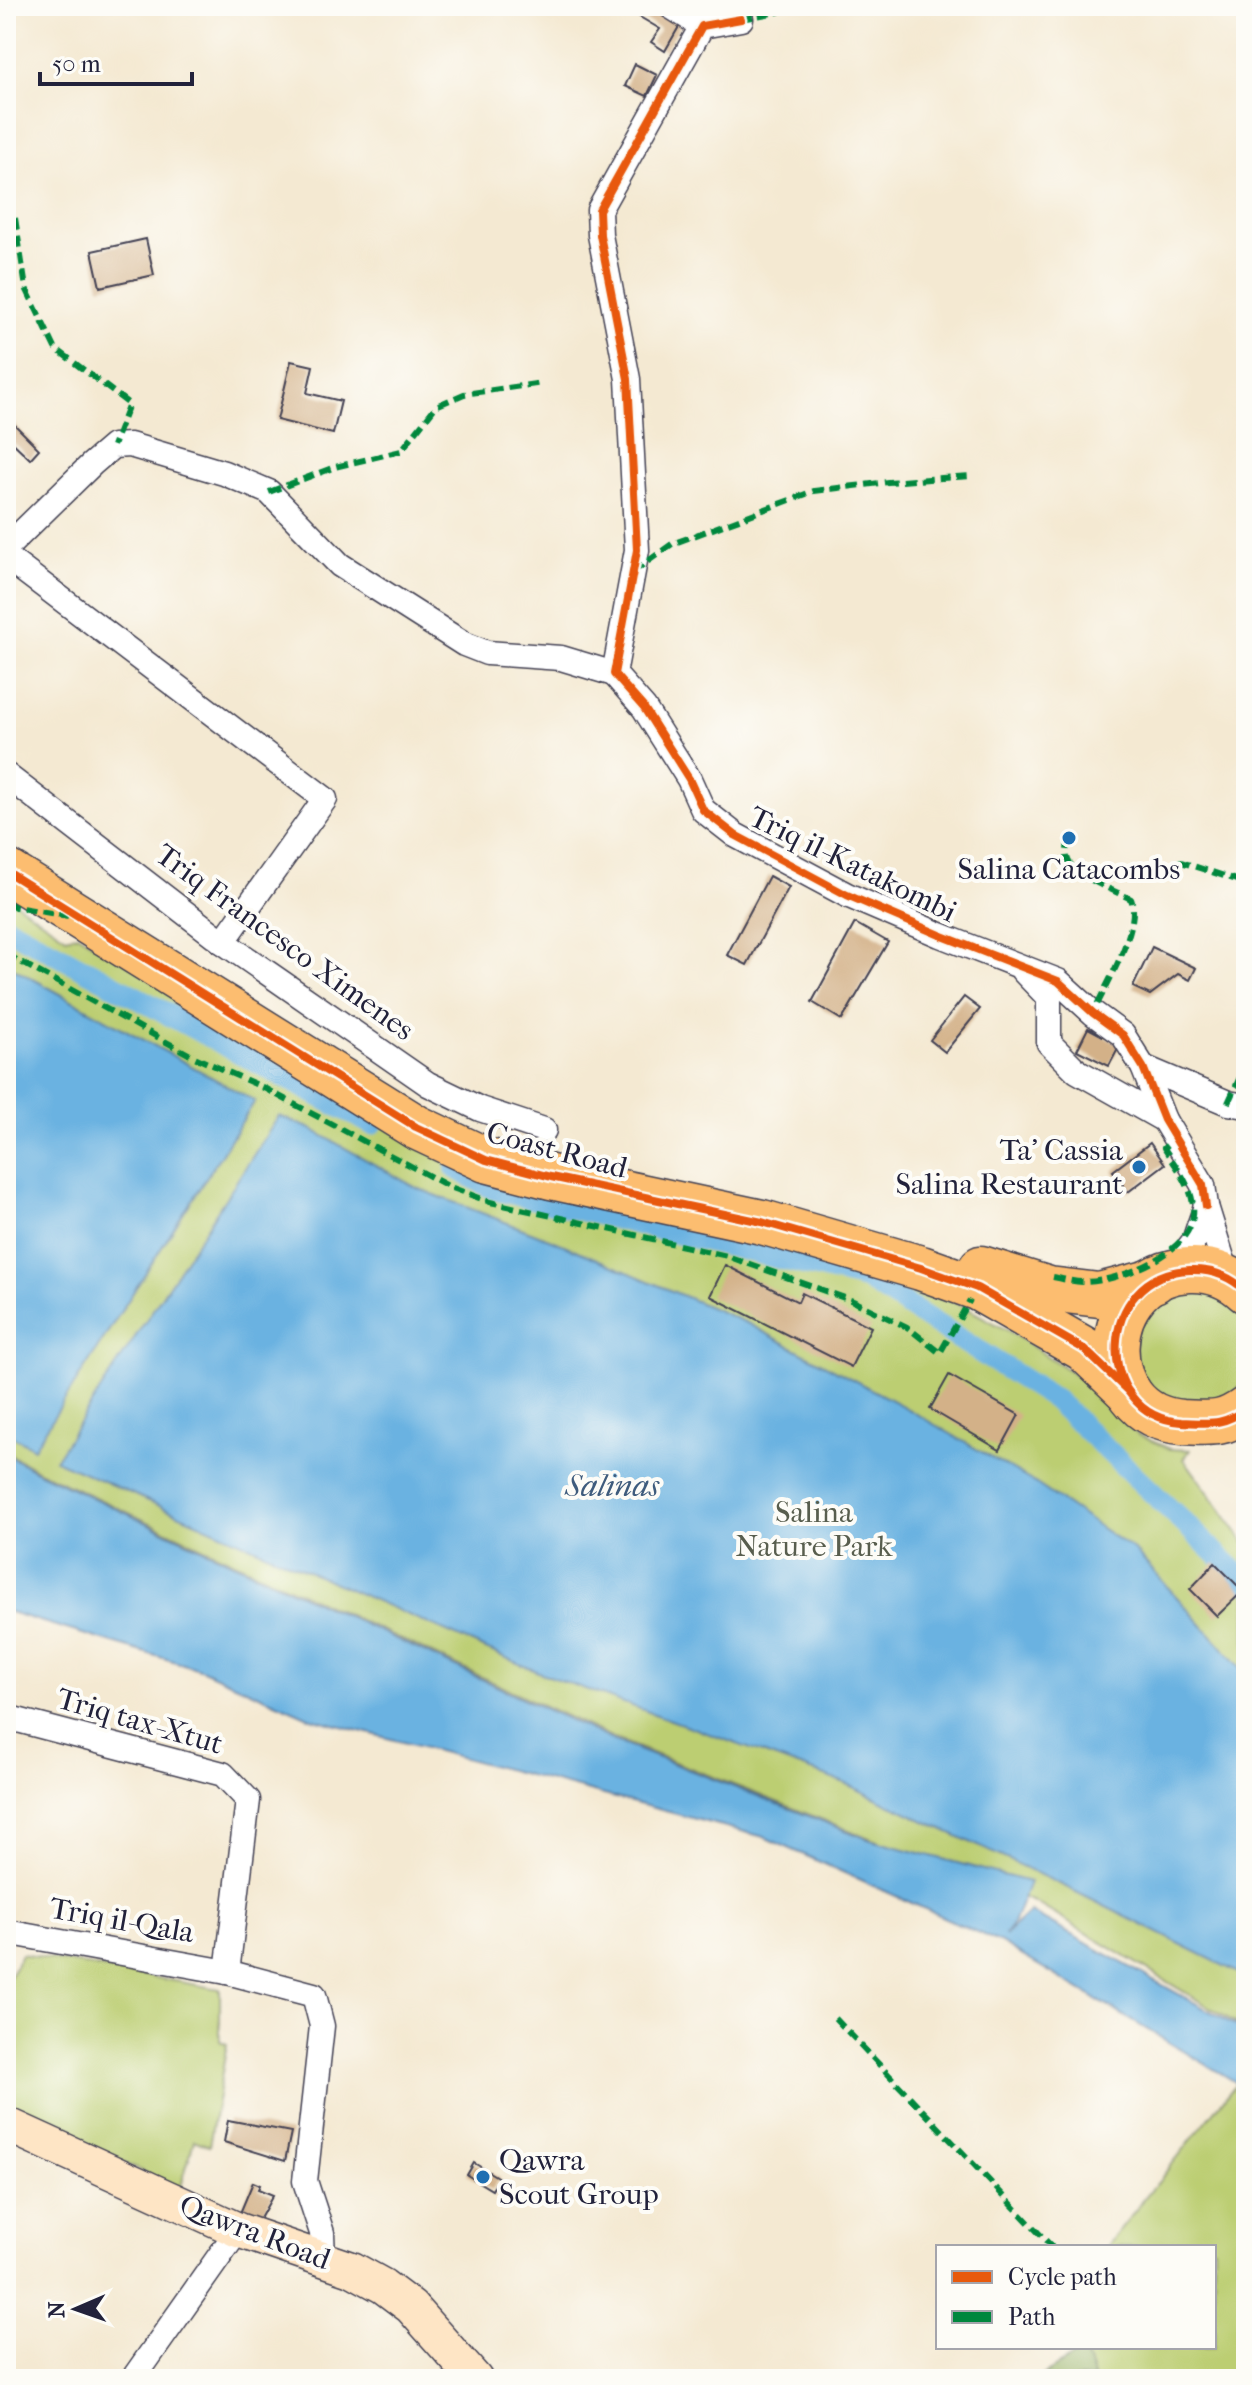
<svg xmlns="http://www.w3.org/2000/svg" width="1252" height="2385" font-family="'IM FELL French Canon',serif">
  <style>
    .green { fill: #bcce72; stroke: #6f7856; stroke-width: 2 }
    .forest { fill: #95b164; stroke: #5c6a50; stroke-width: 2 }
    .water { fill: #6ab2e1; stroke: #466a8e; stroke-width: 2 }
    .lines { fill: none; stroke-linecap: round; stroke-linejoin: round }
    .canal { stroke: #6ab2e1; stroke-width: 22 }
    .building { fill: #d3b188 }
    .street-casing { stroke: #424052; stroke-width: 27 }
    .secondary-casing { stroke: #424052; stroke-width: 37 }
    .highway-casing { stroke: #424052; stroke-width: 47 }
    .street { stroke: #fff; stroke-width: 24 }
    .secondary { stroke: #fee5c5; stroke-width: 34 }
    .highway { stroke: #fcbd6f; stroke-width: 44 }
    .quiet { stroke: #00873e; stroke-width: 6; stroke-dasharray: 12 6; stroke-linecap: butt }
    .cycleway-casing { stroke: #fdfcf7; stroke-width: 13 }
    .cycleway { stroke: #e8590c; stroke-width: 8 }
    .poi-dot { fill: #1f6fb2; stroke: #fdfcf7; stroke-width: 3 }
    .labels { text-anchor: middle; stroke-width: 8; stroke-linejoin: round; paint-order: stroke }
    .street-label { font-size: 30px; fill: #22223b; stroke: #fdfcf7 }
    .poi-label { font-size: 30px; fill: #22223b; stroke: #fdfcf7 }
    .park-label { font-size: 30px; fill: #585e4e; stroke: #fdfcf7 }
    .water-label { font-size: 32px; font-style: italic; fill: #3f5c7d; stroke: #fdfcf7 }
  </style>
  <rect width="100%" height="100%" fill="#fdfcf7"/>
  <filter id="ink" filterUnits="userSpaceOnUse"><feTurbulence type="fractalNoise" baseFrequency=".0125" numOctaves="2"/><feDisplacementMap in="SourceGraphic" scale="16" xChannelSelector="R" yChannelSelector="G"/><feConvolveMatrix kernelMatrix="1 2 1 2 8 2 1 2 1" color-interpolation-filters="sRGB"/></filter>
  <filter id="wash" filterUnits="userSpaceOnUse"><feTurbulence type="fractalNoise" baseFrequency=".006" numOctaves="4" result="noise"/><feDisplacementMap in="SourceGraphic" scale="32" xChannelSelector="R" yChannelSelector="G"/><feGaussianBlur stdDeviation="1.8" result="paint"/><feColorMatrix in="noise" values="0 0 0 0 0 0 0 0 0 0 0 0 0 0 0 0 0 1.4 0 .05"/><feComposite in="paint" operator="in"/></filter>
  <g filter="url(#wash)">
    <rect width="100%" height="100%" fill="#f4e9d2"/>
    <g class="green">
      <path d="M6,896l60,41 11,-3 318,187 525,162 87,47 95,62 13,22 23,21 32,14 20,1 -6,9 62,85v485l-212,-127 -421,-164 -572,-266 -35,-20z"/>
      <path d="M1196,1286l37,15 13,15v62l-10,14 -16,11 -59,-3 -25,-30 -2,-40 24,-33z"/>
      <path d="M21,1954l199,35v52l7,3 -18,102 -15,-6 -14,50 -174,-84v-122z"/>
      <path d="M1236,2084l10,4v291h-209l47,-29v-3h130v-100h-108z"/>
    </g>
    <path class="forest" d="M1084,2350l10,29h-57z"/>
    <g class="water">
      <path d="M6,964l249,137 -221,347 -28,-15z"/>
      <path d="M279,1116l30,12 108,60 140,54 190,81 154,82 134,78 100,68 111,122v304l-180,-90 -224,-105 -304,-110 -483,-212z"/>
      <path d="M6,1454l34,19 572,267 259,100 158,42 -16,42 -9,12 26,-24 216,119v57l-247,-146 -235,-105 -453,-119 -108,-48 -197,-59z"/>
    </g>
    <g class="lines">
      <g class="canal">
        <path d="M6,927l366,197"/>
        <path d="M456,1168l38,21 371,90 189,120 192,183"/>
      </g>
    </g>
    <g id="blocks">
      <g class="building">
        <path d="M638,6h14l29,17 -16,28 -14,-9 9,-13 -27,-16z"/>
        <path d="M635,64l22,11 -10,21 -22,-10z"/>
        <path d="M146,239l8,36 -54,12 -8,-36z"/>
        <path d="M291,361l22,5 -6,27 34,8 -8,33 -56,-14z"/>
        <path d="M8,418l31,31 -9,10 -24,-23z"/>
        <path d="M769,876l20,11 -42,78 -20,-10z"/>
        <path d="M855,923l33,19 -46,78 -30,-18z"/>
        <path d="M1152,947l44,21 -6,12 -12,-6 -28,21 -17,-8z"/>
        <path d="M964,997l16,12 -35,43 -15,-12z"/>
        <path d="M1088,1028l32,17 -11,21 -32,-16z"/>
        <path d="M1150,1143l15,21 -37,28 -15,-21z"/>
        <path d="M725,1265l73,37 4,-9 69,34 -20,40 -141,-71z"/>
        <path d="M949,1375l70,40 -19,35 -70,-41z"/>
        <path d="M1215,1563l28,28 -26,25 -27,-27z"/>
        <path d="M228,2120l63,12 -6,29 -61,-19z"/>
        <path d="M474,2163l25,15 -7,12 -25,-15z"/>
        <path d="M253,2182l7,3 -2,4 15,6 -17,31 -18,-8z"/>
      </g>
    </g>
  </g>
  <g filter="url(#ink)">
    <use href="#blocks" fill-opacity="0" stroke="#424052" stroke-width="2"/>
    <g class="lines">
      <defs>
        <g id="street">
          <path d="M670,6l32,20"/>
          <path d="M741,19l-39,7 -103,184 1,25 28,144 9,171 -23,124 30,34 45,71 14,31 32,25 112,60 93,40 118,46 35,32 30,22 20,32 21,53 39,65 3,21"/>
          <path d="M6,548l86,-84 21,-18 17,-1 94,28 45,19 71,73 124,79 23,9 74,5 53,16"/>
          <path d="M6,557l319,242 -102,143"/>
          <path d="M6,775l217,167 205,142 52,25 64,21"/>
          <path d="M1023,971l26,27v45l28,28 87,49"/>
          <path d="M1143,1067l85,36 18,3"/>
          <path d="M1170,1272l24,-31 12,-35 22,71"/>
          <path d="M6,1717l217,57 25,26 -21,172"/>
          <path d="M6,1932l221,40 87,23 8,31 -17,155 17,52 1,27"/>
          <path d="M133,2379l105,-149"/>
        </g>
        <path id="secondary" d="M6,2124l232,106 114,39 31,17 28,21 64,72"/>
        <g id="highway">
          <path d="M6,871l410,256 70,33 65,17 211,45 159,46 56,20 107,61 45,43"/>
          <path d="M981,1268l68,21 50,6 55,-14"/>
          <path d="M1246,1291c-16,-15 -34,-22 -56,-21 -94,3 -99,146 -8,152 29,1 40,4 64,-13"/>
        </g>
      </defs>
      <use href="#street" class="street-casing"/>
      <use href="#secondary" class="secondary-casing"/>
      <use href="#highway" class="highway-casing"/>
      <use href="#street" class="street"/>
      <use href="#secondary" class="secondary"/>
      <use href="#highway" class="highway"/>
      <g class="quiet">
        <path d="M741,19l37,-7 14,-6"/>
        <path d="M15,218l11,70 29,60 74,56 -16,42"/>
        <path d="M269,492l66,-25 66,-16 35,-45 28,-12 79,-11"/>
        <path d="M633,572l39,-28 142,-53 74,-9 82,-6"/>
        <path d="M1069,838c-1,6 -3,14 -2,19 3,18 49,34 64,42 11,27 -26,88 -38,114"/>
        <path d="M1178,861l68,22"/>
        <path d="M6,902l9,5 53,9"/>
        <path d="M6,954l186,102 70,31 188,100 40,15 237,54 126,45 54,26 33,26 30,-53"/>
        <path d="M1228,1103l18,-39"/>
        <path d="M1053,1277c10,2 21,5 31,5 34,0 106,-28 109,-67 3,-25 -17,-48 -29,-67l12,-10"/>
        <path d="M835,2018l217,229"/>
      </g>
      <defs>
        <g id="cycleway">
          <path d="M741,19l-39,7 -103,184 1,25 28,144 9,171 -23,124 30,34 45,71 14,31 32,25 112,60 93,40 118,46 35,32 30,22 20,32 21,53 39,65 3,21"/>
          <path d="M6,871l410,256 70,33 65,17 211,45 159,46 56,20 107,61 45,43"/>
          <path d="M1246,1291c-16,-15 -34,-22 -56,-21 -94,3 -99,146 -8,152 29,1 40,4 64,-13"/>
        </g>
      </defs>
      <use href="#cycleway" class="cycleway-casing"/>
      <use href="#cycleway" class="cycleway"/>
    </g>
  </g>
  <g class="poi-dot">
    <circle cx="1069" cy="838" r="8"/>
    <circle cx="1139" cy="1167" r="8"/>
    <circle cx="483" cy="2177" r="8"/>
  </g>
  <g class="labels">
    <g class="street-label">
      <text transform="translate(853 864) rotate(26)" y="10">Triq il-Katakombi</text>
      <text transform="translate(285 942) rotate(36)" y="10">Triq Francesco Ximenes</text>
      <text transform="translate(557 1150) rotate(15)" y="10">Coast Road</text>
      <text transform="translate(140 1721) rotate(16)" y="10">Triq tax-Xtut</text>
      <text transform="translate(122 1920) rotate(10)" y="10">Triq il-Qala</text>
      <text transform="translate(255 2232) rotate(21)" y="10">Qawra Road</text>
    </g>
    <g class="poi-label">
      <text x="1069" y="879">Salina Catacombs</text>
      <text x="1123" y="1160" text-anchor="end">Ta' Cassia<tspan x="1123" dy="34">Salina Restaurant</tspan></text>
      <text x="499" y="2170" text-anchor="start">Qawra<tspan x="499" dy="34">Scout Group</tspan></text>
    </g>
    <g class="park-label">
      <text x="814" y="1522">Salina<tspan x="814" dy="34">Nature Park</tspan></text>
    </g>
    <g class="water-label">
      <text x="612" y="1496">Salinas</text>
    </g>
  </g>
  <rect width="1252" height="2385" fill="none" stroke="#fdfcf7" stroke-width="32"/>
  <rect x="936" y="2245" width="280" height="104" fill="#fdfcf7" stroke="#a5a5ac" stroke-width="2"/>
  <rect x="952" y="2271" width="40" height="12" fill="#e8590c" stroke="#a5a5ac" stroke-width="2"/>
  <text x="1008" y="2285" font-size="24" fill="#22223b">Cycle path</text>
  <rect x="952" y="2311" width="40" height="12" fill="#00873e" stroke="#a5a5ac" stroke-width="2"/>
  <text x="1008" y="2325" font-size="24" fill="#22223b">Path</text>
  <g transform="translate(76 2309) rotate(268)" stroke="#fdfcf7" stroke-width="6" paint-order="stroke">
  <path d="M0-6L14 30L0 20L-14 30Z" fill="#22223b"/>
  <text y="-12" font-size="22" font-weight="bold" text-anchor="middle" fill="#22223b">N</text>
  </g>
  <path d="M40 72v12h152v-12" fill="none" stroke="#22223b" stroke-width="4"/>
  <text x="52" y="72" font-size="24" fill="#22223b" stroke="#fdfcf7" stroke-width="6" paint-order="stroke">50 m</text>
</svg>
